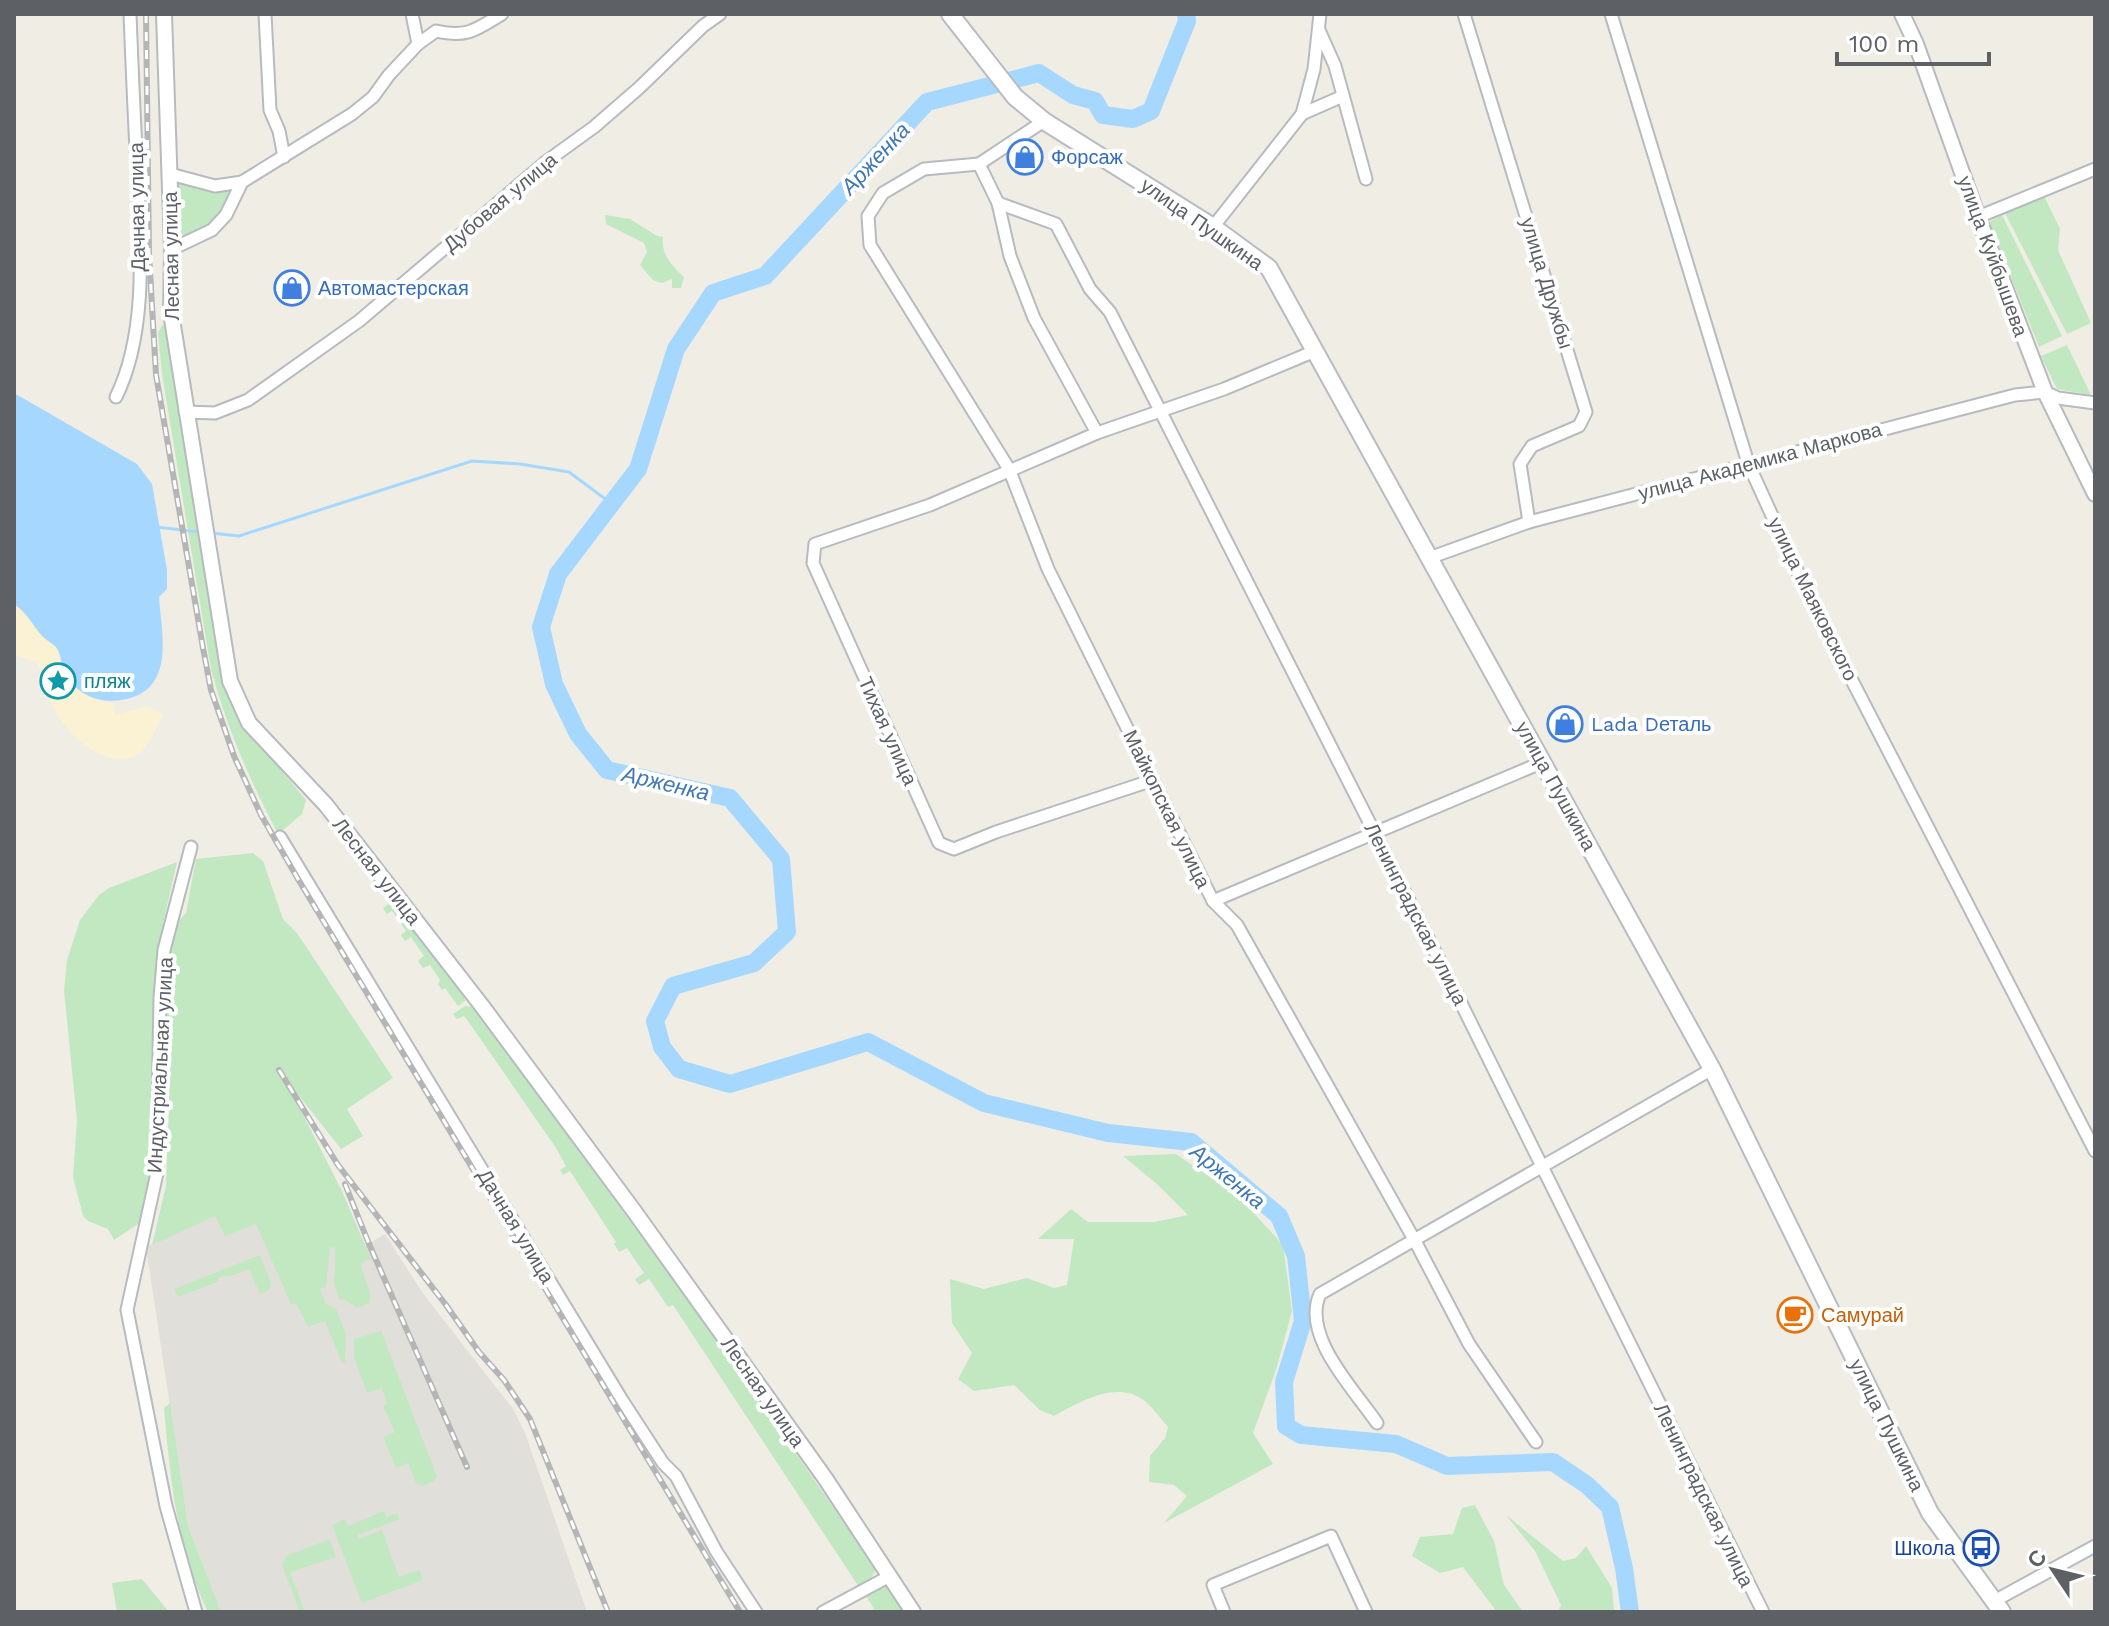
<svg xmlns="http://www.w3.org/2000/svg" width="2109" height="1626" font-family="'Work Sans',sans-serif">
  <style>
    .industrial { fill: #e1dfd9 }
    .green { fill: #c1e8c1 }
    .sand { fill: #fbf2d4 }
    .water { fill: #a6d8ff }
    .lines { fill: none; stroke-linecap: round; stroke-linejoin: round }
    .stream { stroke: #a6d8ff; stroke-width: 3 }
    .river { stroke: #a6d8ff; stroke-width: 18 }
    .minor-casing { stroke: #b7bbbf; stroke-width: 15 }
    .tertiary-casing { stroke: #b7bbbf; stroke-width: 18 }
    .secondary-casing { stroke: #b8bcc1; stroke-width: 20 }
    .minor { stroke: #fff; stroke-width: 11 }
    .tertiary { stroke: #fff; stroke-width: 14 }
    .secondary { stroke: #fff; stroke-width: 16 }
    .rail-casing { stroke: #b4b5b6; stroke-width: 6 }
    .rail { stroke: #fff; stroke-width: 3; stroke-dasharray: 9; stroke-linecap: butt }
    .labels { text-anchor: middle; stroke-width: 8; stroke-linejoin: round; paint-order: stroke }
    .shop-label { font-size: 20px; fill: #366cbe; stroke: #fff; text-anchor: start }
    .street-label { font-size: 20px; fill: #5d6166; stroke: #fff }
    .culture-label { font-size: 20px; fill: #0d838f; stroke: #fff; text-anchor: start }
    .food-label { font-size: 20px; fill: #c56008; stroke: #fff; text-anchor: start }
    .transit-label { font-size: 20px; fill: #164399; stroke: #fff; text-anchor: end }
    .water-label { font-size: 22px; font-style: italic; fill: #3f78b5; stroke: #fff }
  </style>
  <rect width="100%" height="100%" fill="#f0ede5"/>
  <path class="industrial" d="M216,1215l149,31 20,-12 37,58 91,117 12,24 62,179h-366l-33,-86 -42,-279z"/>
  <g class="green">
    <path d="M179,182l53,9 -15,32 -32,14 -4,-4 -4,-45z"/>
    <path d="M2044,196l16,33 -2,21 33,73 -24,11 -62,-121z"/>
    <path d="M605,215l25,4 27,17 6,1c-2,18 9,29 21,40l-3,11h-9v-9l-10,4 -9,-3 -13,-15 7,-13 -3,-9 -38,-19z"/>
    <path d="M2002,215l60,121 -23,11 -50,-125z"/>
    <path d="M162,325l4,2 3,7 5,49 42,254 46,110 44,53 -4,14 -19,16h-7c-27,-51 -50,-105 -65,-161l-49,-295 -4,-41z"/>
    <path d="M2067,345l24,50 -34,-6 -16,-33z"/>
    <path d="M253,853l10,8 20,58 14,14 96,145 -46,31 16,27 -22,13 -41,-52 -5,2 47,92 29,68 -11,4 11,33 -2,7 -12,5 -13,-9 -4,1 -7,-20 2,-5v-28l-5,1 -4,39 -6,2 6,15 10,5 10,25 -1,28 -3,1 -17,-42 -17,6 -12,-24 -5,2 -35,-81 -31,12 -10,-20 -63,29 14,-59 3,-78 -3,-66 3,-92 6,-25 11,-12 10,-54z"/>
    <path d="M177,862l-13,57 -7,45 -3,138 -4,19 2,44 -11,57 -27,18 -6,-11 -20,-8 -5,-5 -10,-39 4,-57 -13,-130 3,-30 13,-40 19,-25 10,-7z"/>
    <path d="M376,877l88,119 1,5 -7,5 -13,-18 -3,2 -4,-6 2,-4 -10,-15 -7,3 -5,-7 6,-5 -13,-19 -6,4 -4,-6 5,-4 -14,-20 -5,3 -4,-6 6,-4 -18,-26z"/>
    <path d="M465,1006l7,1 218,294 186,268 -6,11 -11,7 -186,-282 -5,2 -19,-28 -10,6 -4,-6 9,-6 -17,-25 -8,4 -5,-8 2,-2 -46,-71 -7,4 -3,-5 6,-4 -10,-18 -88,-127 -4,-5 -7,3 -4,-5z"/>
    <path d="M1176,1154l63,43 44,48 9,66 -16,59 -23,63 20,31 -109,59 23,-27 -13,-11 -25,-3 1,-26 15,-18 3,-11c-8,-9 -16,-21 -26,-28 -27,-18 -63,3 -88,17l-14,-6 -26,-25 -40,6 -16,-12 14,-26 -20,-30 -2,-44 34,10 43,-11 27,10 13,-3 7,-46h-36l33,-30 17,13h67l33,-7 -30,-30 -35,-29z"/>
    <path d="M260,1255l11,28 -2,7 -9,4 -11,-25 -21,8 -1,-2 -9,3 1,3 -41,16 -4,-8z"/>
    <path d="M381,1331l56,146 -3,4 -12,5 -6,-3 -8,-20 -12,5 -13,-31 12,-5 -12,-26 4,-2 -5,-16 -15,5 -13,-36v-18z"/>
    <path d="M170,1403l18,123 33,86h-13c-31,-63 -38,-134 -44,-204z"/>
    <path d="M1475,1505l19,36 10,44 19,27h-26l-34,-45 -23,6 -28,-17 8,-19 33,-3 9,-26z"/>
    <path d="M384,1511l2,6 11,-4 2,6 -41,16 1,4 23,-9 17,47 20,-7 4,10 -61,23 -30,-78 13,-6 3,7z"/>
    <path d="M1506,1515l57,46 13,-3 10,-12 26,42 2,24h-56l3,-7 -26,-54z"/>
    <path d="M330,1539l6,18 -46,15 15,40h-5l-18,-47 4,-9z"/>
    <path d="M142,1579l27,33h-52l-5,-29z"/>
    <path d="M885,1584l20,28h-29l-10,-16 -31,16h-5z"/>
  </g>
  <path class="sand" d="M14,604l12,8 17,25 15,12 4,19 36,32 17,4v11l32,-9 16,8c-5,10 -10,24 -18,33 -28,33 -78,-10 -91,-38 -7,-14 -10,-32 -17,-47l-23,-7z"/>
  <path class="water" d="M14,393l123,71 15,20 15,86v19l-8,8c2,32 15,83 -23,99 -25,10 -54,5 -70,-20 -5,-9 -4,-21 -10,-29 -4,-4 -10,-7 -14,-11 -10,-12 -15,-23 -28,-32z"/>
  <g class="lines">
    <g class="stream">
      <path d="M156,527l44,5"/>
      <path d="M211,533l28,3 233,-75 48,3 49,8 43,32"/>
    </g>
    <path class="river" d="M1186,14l1,7 -36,90 -18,8 -30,-4 -8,-14 -22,-6 -34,-22 -112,29 -162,174 -52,17 -37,56 -38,120 -80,105 -17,53 13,57 24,50 29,36 123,28 51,61 6,73 -33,31 -81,23 -18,35 7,26 17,22 51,15 138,-42 116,61 124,30 83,9 88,74 17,40 7,65 -19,61 2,44 15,9 95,9 51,22 106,-4 34,23 23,22 14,61 6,44"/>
    <defs>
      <g id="minor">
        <path d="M265,14l5,96 9,21 5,26"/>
        <path d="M412,14l6,30"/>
        <path d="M1464,14l122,398 -7,14 -47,20 -12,18 9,58"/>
        <path d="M1611,14l137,449 63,138 284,550"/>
        <path d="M1319,30l16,36 31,113"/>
        <path d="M1302,114l41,-18"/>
        <path d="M1044,121l-65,43 19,39 12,53 24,62 63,115"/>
        <path d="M979,164l-55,5 -41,24 -15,23 2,29 139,224 39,100 165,332 24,24 178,316 54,103 67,98"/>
        <path d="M170,174l45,12 27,-4"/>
        <path d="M998,203l58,21 34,65 20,23 343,675 310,625"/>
        <path d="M1978,217l117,-48"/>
        <path d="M1213,227l89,-113 12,-45 6,-55"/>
        <path d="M172,249l40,-19 14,-15 16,-33 110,-68 21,-17 16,-22 29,-31 18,-13c32,7 39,-1 66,-17"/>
        <path d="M116,397c33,-67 24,-157 21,-230 -3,-51 -5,-102 -7,-153"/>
        <path d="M185,412l30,1 33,-13 111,-79 188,-160 47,-34 45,-39 64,-62 17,-12"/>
        <path d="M1429,558l100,-36 486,-127 30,-3 13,6 37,5"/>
        <path d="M1153,780l-157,52 -42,17 -15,-6 -126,-280 2,-19 115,-39 167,-72 127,-44 91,-38"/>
        <path d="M280,837l342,563 41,63 13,13 40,75 40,61"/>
        <path d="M191,847l-27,103 -4,48 -3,175 -30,137 39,196 30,106"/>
        <path d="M1213,901l330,-139"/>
        <path d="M1377,1423c-23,-34 -76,-87 -57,-129l392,-225"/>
        <path d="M1996,1600l99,-54"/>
        <path d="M823,1612l65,-35"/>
        <path d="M1224,1612l-11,-27 118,-49 35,76"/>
      </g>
      <g id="tertiary">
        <path d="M164,14l8,235 -1,64 59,368 19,42 77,82 156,201 152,205 191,267 88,134"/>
        <path d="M1902,14l14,30 62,173 67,175 50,102"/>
      </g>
      <path id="secondary" d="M950,14l65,83 29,24 169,106 56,41 443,801 218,444 72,99"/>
    </defs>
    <use href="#minor" class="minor-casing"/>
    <use href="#tertiary" class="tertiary-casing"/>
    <use href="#secondary" class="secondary-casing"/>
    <use href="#minor" class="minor"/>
    <use href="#tertiary" class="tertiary"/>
    <use href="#secondary" class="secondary"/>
    <defs>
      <g id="rail">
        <path d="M146,14l3,240 7,121 47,273 8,42 23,66 27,59 37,64 442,733"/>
        <path d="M279,1070l59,95 108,140 33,47 25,28 26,39 78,193"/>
        <path d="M345,1184l24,60 98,223"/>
      </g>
    </defs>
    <use href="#rail" class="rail-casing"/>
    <use href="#rail" class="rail"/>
  </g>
  <defs>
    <symbol id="shop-ring" viewBox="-11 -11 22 22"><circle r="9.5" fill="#fff" stroke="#3f7fe0" stroke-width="1.5"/><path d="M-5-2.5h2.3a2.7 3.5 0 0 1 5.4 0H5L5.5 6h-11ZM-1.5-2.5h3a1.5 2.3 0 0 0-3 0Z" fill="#3f7fe0"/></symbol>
    <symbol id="sight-ring" viewBox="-11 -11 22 22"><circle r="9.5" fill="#fff" stroke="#0f9aa8" stroke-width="1.5"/><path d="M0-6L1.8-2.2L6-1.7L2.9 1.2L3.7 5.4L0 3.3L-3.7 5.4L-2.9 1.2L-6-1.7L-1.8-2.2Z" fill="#0f9aa8"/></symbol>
    <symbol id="cafe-ring" viewBox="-11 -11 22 22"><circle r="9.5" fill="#fff" stroke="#e8710a" stroke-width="1.5"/><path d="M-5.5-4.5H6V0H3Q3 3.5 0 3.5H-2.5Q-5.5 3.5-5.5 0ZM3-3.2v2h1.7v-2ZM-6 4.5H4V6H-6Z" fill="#e8710a"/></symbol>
    <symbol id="bus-ring" viewBox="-11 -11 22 22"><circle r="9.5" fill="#fff" stroke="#1a4fb4" stroke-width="1.5"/><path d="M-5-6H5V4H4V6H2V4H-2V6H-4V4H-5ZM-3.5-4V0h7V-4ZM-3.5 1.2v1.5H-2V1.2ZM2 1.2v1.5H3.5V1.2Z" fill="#1a4fb4"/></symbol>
  </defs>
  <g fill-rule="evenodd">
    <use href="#shop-ring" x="1005" y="137" width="40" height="40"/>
    <use href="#shop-ring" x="272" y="268" width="40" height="40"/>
    <use href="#sight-ring" x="38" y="661" width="40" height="40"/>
    <use href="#shop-ring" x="1545" y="704" width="40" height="40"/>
    <use href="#cafe-ring" x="1775" y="1295" width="40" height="40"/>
    <use href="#bus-ring" x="1961" y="1528" width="40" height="40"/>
  </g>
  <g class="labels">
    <g class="shop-label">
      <text x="1051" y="164">Форсаж</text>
      <text x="318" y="295">Автомастерская</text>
      <text x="1591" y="731">Lada Dеталь</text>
    </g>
    <g class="street-label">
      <text transform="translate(500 202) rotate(-40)" y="7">Дубовая улица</text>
      <text transform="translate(137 207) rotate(-91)" y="7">Дачная улица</text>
      <text transform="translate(1202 224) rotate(35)" y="7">улица Пушкина</text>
      <text transform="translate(171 256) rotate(-91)" y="7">Лесная улица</text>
      <text transform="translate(1993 256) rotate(70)" y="7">улица Куйбышева</text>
      <text transform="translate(1547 283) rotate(73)" y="7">улица Дружбы</text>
      <text transform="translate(1760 461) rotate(-15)" y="7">улица Академика Маркова</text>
      <text transform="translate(1813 599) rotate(64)" y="7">улица Маяковского</text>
      <text transform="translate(888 731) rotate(66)" y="7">Тихая улица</text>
      <text transform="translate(1556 786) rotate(61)" y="7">улица Пушкина</text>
      <text transform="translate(1167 809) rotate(64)" y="7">Майкопская улица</text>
      <text transform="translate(377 871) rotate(52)" y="7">Лесная улица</text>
      <text transform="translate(1416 914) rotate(63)" y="7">Ленинградская улица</text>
      <text transform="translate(160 1065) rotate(-87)" y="7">Индустриальная улица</text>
      <text transform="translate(516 1226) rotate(59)" y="7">Дачная улица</text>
      <text transform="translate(763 1392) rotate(55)" y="7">Лесная улица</text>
      <text transform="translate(1887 1425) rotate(64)" y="7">улица Пушкина</text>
      <text transform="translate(1704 1495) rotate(64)" y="7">Ленинградская улица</text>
    </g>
    <g class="culture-label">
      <text x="84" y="688">пляж</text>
    </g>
    <g class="food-label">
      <text x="1821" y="1322">Самурай</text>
    </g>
    <g class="transit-label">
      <text x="1955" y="1555">Школа</text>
    </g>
    <g class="water-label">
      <text transform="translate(875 158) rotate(-47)" y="8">Арженка</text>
      <text transform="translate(666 783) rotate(13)" y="8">Арженка</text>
      <text transform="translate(1228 1176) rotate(39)" y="8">Арженка</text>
    </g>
  </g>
  <rect width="2109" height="1626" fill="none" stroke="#5d6166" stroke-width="32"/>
  <g transform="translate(2053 1570) rotate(305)" stroke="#ffffff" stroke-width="6" paint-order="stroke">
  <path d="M0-6L14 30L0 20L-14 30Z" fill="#5d6166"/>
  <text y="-12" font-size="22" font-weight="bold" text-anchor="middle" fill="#5d6166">С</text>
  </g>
  <path d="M1837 52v12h152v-12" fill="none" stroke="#5d6166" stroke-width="4"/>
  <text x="1849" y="52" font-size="24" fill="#5d6166" stroke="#ffffff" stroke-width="6" paint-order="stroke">100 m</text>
</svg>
